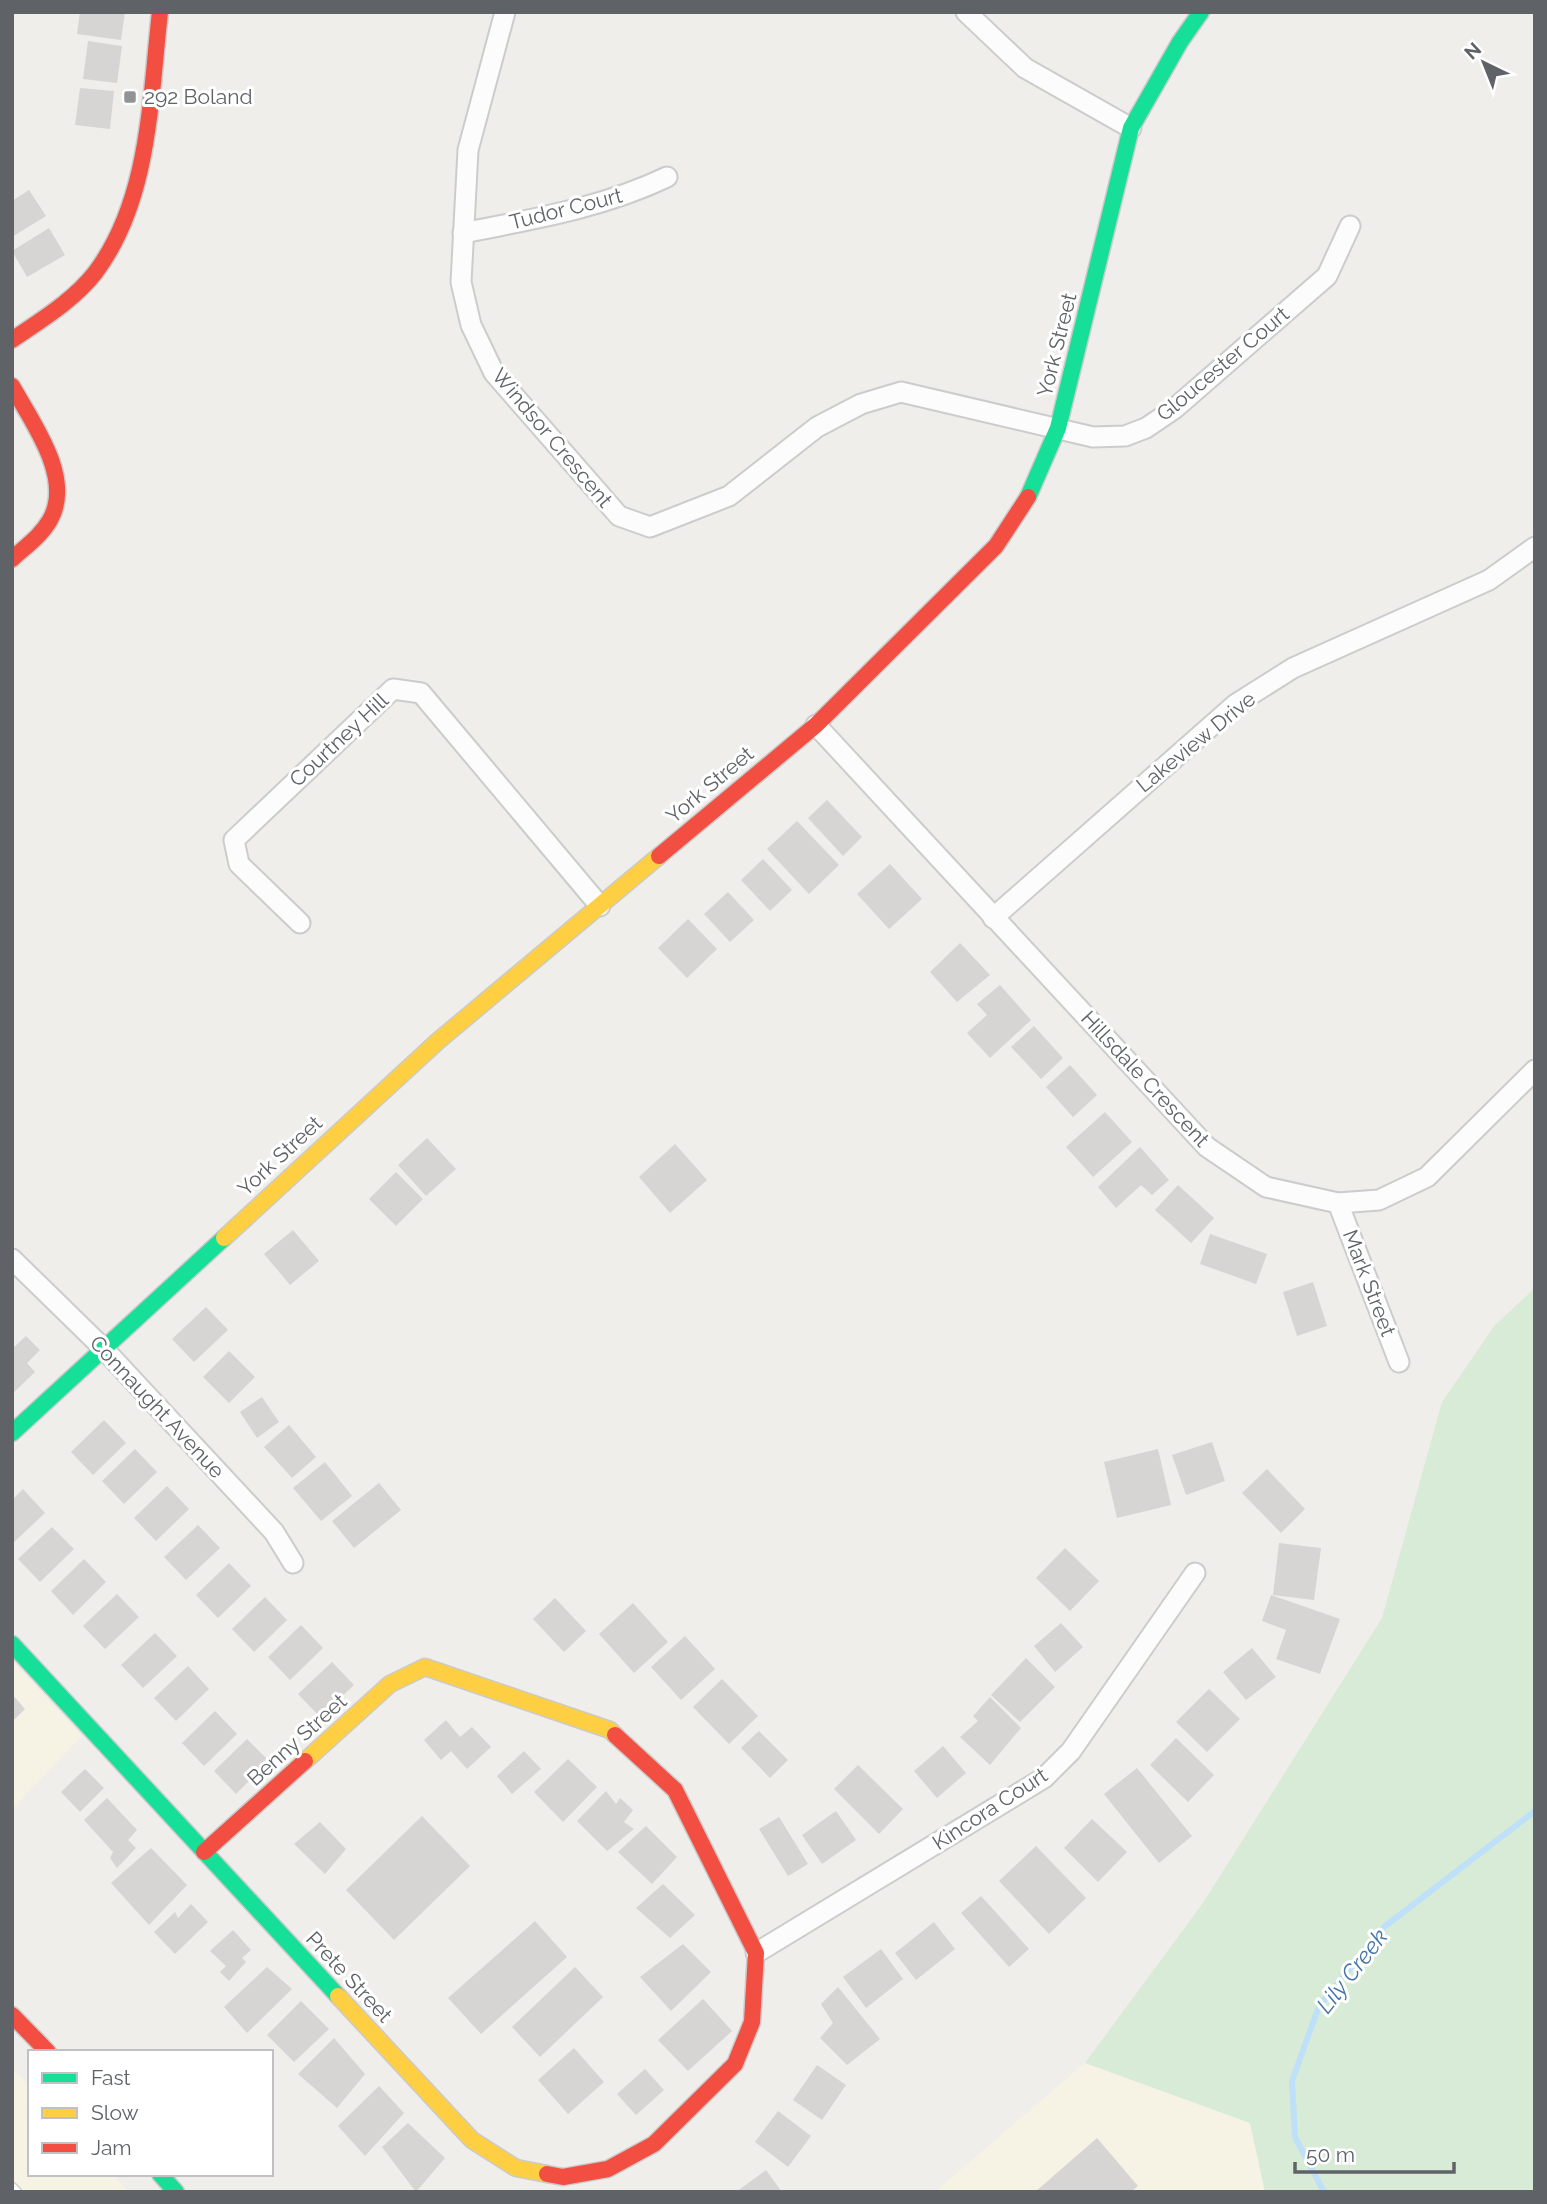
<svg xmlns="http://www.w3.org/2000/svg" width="1547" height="2204" font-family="Raleway,sans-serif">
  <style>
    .commercial { fill: #f7f3e4 }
    .green { fill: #d8ebd6 }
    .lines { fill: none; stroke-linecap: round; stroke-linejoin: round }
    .stream { stroke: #bfe0f9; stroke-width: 6 }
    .building { fill: #d6d5d3 }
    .lane-casing { stroke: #cbcccc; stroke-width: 13 }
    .street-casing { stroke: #cbcccc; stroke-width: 23 }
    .fast-casing { stroke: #cacacb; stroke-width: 19 }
    .slow-casing { stroke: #cacacb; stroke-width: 19 }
    .jam-casing { stroke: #cacacb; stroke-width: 19 }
    .lane { stroke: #fdfcfc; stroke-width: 10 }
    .street { stroke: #fdfcfc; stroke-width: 19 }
    .fast { stroke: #16e098; stroke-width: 16 }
    .slow { stroke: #ffcf43; stroke-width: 16 }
    .jam { stroke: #f24e42; stroke-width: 16 }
    .poi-dot { fill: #919496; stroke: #fff; stroke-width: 2.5 }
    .labels { text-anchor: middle; stroke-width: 6; stroke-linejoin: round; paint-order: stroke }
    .poi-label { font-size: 21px; fill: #5f6368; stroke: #fff; text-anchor: start }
    .street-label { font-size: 21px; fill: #5f6368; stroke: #fff }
    .water-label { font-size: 23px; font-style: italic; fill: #4174aa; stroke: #fff }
  </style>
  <rect width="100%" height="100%" fill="#efeeea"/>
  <g class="commercial">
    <path d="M12,1661l70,75 -70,73z"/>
    <path d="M1085,2063l165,60 15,69h-330z"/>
    <path d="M14,2070l16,17v87h82l17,18h-117z"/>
  </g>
  <path class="green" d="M1535,1288v904h-270l-15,-69 -165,-60 118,-160 179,-285 60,-216 53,-77z"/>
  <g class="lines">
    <path class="stream" d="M1324,2192l-29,-55 -3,-56 27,-75 65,-79 151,-116"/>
  </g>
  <g class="building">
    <path d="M80,12h45l-4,28 -44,-6z"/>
    <path d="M88,41l34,5 -5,37 -34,-4z"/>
    <path d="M80,88l34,3 -4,38 -35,-4z"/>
    <path d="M29,190l17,26 -34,21v-36z"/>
    <path d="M49,228l16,27 -38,22 -15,-26z"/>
    <path d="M827,800l35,37 -19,19 -35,-38z"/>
    <path d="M797,821l42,44 -30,29 -42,-45z"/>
    <path d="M763,859l29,31 -22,21 -29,-31z"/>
    <path d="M890,864l32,35 -33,30 -32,-35z"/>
    <path d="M728,892l26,28 -24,22 -26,-28z"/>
    <path d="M688,919l29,30 -30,29 -29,-30z"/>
    <path d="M960,943l30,32 -33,27 -27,-30z"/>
    <path d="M1000,985l31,35 -41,38 -23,-25 20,-18 -10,-11z"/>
    <path d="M1034,1026l29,32 -22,21 -30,-32z"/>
    <path d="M1070,1065l27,30 -24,22 -27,-30z"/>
    <path d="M1105,1112l27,30 -39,35 -27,-30z"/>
    <path d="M427,1138l29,31 -30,27 -28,-31z"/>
    <path d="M675,1144l32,36 -37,33 -31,-36z"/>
    <path d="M1140,1147l29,33 -17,15 -11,-10 -25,23 -18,-21z"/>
    <path d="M396,1172l27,27 -27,27 -27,-27z"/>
    <path d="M1178,1185l36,33 -23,25 -36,-33z"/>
    <path d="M293,1230l26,31 -29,24 -26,-31z"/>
    <path d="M1210,1234l57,20 -11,30 -56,-20z"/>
    <path d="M1313,1282l14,44 -30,10 -14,-44z"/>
    <path d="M206,1307l22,23 -34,32 -22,-23z"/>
    <path d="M26,1336l14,14 -13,13 8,9 -23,22v-45z"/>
    <path d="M229,1351l26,26 -26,26 -26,-26z"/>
    <path d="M262,1397l17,25 -22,16 -17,-26z"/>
    <path d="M104,1420l22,23 -33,32 -22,-23z"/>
    <path d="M289,1425l27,32 -24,21 -28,-31z"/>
    <path d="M1212,1442l13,39 -39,14 -14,-40z"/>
    <path d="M135,1449l22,23 -33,32 -22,-23z"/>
    <path d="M1158,1449l13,56 -54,13 -13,-56z"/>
    <path d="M325,1462l27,34 -31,25 -28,-33z"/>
    <path d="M1267,1469l38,40 -24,24 -39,-40z"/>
    <path d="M379,1483l22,27 -47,38 -22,-27z"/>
    <path d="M167,1486l22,23 -33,32 -22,-23z"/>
    <path d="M23,1489l22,24 -33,31v-44z"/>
    <path d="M198,1525l22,23 -34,32 -22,-23z"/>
    <path d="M52,1527l22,22 -34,33 -22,-23z"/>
    <path d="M1279,1543l42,5 -7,52 -41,-5z"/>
    <path d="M1065,1548l34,33 -29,30 -34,-33z"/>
    <path d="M84,1559l22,23 -33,33 -22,-24z"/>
    <path d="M229,1563l22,23 -33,32 -22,-23z"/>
    <path d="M117,1594l22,23 -34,32 -22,-23z"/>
    <path d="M1271,1595l69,24 -20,55 -44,-15 10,-29 -24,-9z"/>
    <path d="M265,1597l22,23 -33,32 -22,-23z"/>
    <path d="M555,1598l31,33 -22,21 -31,-33z"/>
    <path d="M633,1603l35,39 -34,31 -35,-39z"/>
    <path d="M1061,1623l22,24 -28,25 -21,-26z"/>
    <path d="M301,1625l22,23 -33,32 -22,-23z"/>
    <path d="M155,1633l22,23 -34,32 -22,-23z"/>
    <path d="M685,1636l30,33 -34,31 -30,-33z"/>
    <path d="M1252,1648l24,29 -30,23 -23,-28z"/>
    <path d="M1026,1658l29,29 -35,35 -29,-27z"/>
    <path d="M332,1662l22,23 -34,32 -22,-23z"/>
    <path d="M188,1666l21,23 -33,32 -22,-23z"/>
    <path d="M722,1679l36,37 -29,28 -36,-37z"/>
    <path d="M1209,1689l31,30 -33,33 -31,-30z"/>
    <path d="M12,1694l13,15 -13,13z"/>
    <path d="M990,1697l31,31 -31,37 -30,-28 18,-16 -5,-5z"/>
    <path d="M215,1711l22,23 -33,32 -22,-23z"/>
    <path d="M446,1720l14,17 12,-10 19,20 -24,22 -16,-18 -10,9 -17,-20z"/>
    <path d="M759,1731l29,29 -18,18 -29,-30z"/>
    <path d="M1176,1738l38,37 -26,27 -38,-37z"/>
    <path d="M247,1739l22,22 -33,33 -22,-23z"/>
    <path d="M943,1746l23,27 -29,25 -23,-27z"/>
    <path d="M524,1751l17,18 -29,25 -15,-18z"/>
    <path d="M568,1759l29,28 -34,35 -29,-30z"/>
    <path d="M858,1765l45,44 -24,25 -45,-45z"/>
    <path d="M1137,1768l55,68 -33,27 -55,-69z"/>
    <path d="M85,1769l19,19 -24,24 -19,-20z"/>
    <path d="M606,1791l10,13 4,-6 13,12 -9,12 10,7 -27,22 -30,-30z"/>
    <path d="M107,1798l30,32 -9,10 8,8 -19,20 -7,-10 3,-6 -29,-32z"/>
    <path d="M836,1811l20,29 -34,24 -20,-29z"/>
    <path d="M422,1816l48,50 -76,74 -48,-50z"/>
    <path d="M779,1817l29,47 -20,12 -29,-47z"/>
    <path d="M1092,1819l35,33 -29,30 -34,-34z"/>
    <path d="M320,1822l26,27 -21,25 -31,-30z"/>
    <path d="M646,1826l31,31 -25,27 -34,-32z"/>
    <path d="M1036,1846l50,52 -37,36 -50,-53z"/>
    <path d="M151,1848l36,37 -38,40 -38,-42z"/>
    <path d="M663,1884l32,31 -25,23 -34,-30z"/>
    <path d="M981,1896l48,53 -20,18 -48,-54z"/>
    <path d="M191,1904l17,18 -33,32 -21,-22 21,-20 3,6z"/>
    <path d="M535,1921l32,36 -86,77 -33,-36z"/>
    <path d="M934,1922l21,27 -39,31 -21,-27z"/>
    <path d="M233,1930l18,20 -9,8 4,4 -17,19 -9,-9 6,-6 -16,-15z"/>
    <path d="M683,1944l28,28 -40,39 -31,-34z"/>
    <path d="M881,1949l22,30 -37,29 -23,-31z"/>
    <path d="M267,1967l25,22 -45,44 -23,-26z"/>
    <path d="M575,1967l28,30 -63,60 -28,-30z"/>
    <path d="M838,1987l42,52 -33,26 -27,-27 13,-15 -12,-19z"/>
    <path d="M703,1999l29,32 -44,40 -30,-31z"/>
    <path d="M301,2001l28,28 -35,33 -27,-27z"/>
    <path d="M334,2038l31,36 -28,34 -39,-34z"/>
    <path d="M574,2048l30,34 -36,32 -30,-34z"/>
    <path d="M817,2065l29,20 -24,35 -29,-20z"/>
    <path d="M645,2069l19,21 -28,25 -19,-21z"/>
    <path d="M379,2086l25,27 -39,43 -27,-30z"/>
    <path d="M778,2111l33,25 -23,31 -33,-25z"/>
    <path d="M408,2123l37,35 -29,34 -34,-45z"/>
    <path d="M1097,2138l41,48 -7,6h-96z"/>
    <path d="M766,2170l16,22h-46z"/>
  </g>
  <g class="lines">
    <defs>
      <path id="lane" d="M12,2188l4,4"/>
      <g id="street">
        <path d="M505,12l-37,138 -7,132 10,43 23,48 125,143 31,11 79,-31 88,-69 44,-23 40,-12 192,45 32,-1 21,-8 28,-19 153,-133 23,-50"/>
        <path d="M966,12l59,56 106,60"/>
        <path d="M463,233c70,-14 139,-25 204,-56"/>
        <path d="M816,725l391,422 59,40 72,16 41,-3 48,-23 108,-107"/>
        <path d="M993,918l243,-214 57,-36 196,-88 46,-33"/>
        <path d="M300,923l-61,-59 -5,-24 159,-151 28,4 179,213"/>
        <path d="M1338,1203l61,159"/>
        <path d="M12,1259l90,88 172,185 19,31"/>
        <path d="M756,1953l288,-175 27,-27 124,-178"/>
      </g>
      <g id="fast">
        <path d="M1028,497l30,-69 73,-300 49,-86 21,-30"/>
        <path d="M12,1433l212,-195"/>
        <path d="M12,1644l326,352"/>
        <path d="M160,2174l16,18"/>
      </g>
      <g id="slow">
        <path d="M224,1238l214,-197 221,-185"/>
        <path d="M305,1761l85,-77 35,-17 185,63 5,5"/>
        <path d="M338,1996l134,144 44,28 31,6"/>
      </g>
      <g id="jam">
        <path d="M12,340c29,-20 61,-39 83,-67 55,-73 55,-174 65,-261"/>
        <path d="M12,386c20,36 62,92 38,134 -9,16 -25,27 -38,39"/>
        <path d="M659,856l157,-131 180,-179 32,-49"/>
        <path d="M204,1852l101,-91"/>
        <path d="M12,2015l36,37"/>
        <path d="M547,2174l16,3 45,-8 46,-25 81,-80 17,-42 4,-69 -81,-163 -60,-55"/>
      </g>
    </defs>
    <use href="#lane" class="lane-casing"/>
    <use href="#street" class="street-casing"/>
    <use href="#fast" class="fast-casing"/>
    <use href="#slow" class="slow-casing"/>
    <use href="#jam" class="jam-casing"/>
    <use href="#lane" class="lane"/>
    <use href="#street" class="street"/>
    <use href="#fast" class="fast"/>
    <use href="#slow" class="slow"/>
    <use href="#jam" class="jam"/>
  </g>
  <rect class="poi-dot" x="123" y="90" width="14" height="14" rx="3.5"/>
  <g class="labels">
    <g class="poi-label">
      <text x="144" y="104">292 Boland</text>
    </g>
    <g class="street-label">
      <text transform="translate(566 209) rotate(-14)" y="7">Tudor Court</text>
      <text transform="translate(1057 345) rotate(-76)" y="7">York Street</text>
      <text transform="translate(1223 364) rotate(-40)" y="7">Gloucester Court</text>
      <text transform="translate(552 438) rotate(50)" y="7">Windsor Crescent</text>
      <text transform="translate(339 740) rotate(-43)" y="7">Courtney Hill</text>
      <text transform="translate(1196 742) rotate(-39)" y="7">Lakeview Drive</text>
      <text transform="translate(710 785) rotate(-40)" y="7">York Street</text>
      <text transform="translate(1145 1079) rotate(47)" y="7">Hillsdale Crescent</text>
      <text transform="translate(280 1156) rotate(-43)" y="7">York Street</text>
      <text transform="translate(1369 1283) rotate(69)" y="7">Mark Street</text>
      <text transform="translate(157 1407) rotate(47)" y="7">Connaught Avenue</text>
      <text transform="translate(297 1740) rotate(-42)" y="7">Benny Street</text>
      <text transform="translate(990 1809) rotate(-33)" y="7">Kincora Court</text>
      <text transform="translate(349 1977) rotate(47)" y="7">Prete Street</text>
    </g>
    <g class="water-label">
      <text transform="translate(1352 1971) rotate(-52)" y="8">Lily Creek</text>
    </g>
  </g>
  <rect width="1547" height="2204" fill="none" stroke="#5f6368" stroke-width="28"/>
  <rect x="28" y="2050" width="245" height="126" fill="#ffffff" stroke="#bfc1c3" stroke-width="2"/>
  <rect x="42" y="2073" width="35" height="10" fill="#16e098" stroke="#bfc1c3" stroke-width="2"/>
  <text x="91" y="2085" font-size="21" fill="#5f6368">Fast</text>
  <rect x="42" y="2108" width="35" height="10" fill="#ffcf43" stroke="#bfc1c3" stroke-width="2"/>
  <text x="91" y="2120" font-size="21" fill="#5f6368">Slow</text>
  <rect x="42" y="2143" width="35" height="10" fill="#f24e42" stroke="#bfc1c3" stroke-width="2"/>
  <text x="91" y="2155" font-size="21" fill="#5f6368">Jam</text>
  <g transform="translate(1484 63) rotate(317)" stroke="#ffffff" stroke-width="5" paint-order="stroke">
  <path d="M0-5L12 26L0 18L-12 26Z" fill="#5f6368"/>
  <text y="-10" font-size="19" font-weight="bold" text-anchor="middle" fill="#5f6368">N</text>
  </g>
  <path d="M1295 2162v10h159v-10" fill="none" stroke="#5f6368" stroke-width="3.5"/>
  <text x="1306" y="2162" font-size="21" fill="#5f6368" stroke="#ffffff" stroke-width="5" paint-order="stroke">50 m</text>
</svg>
